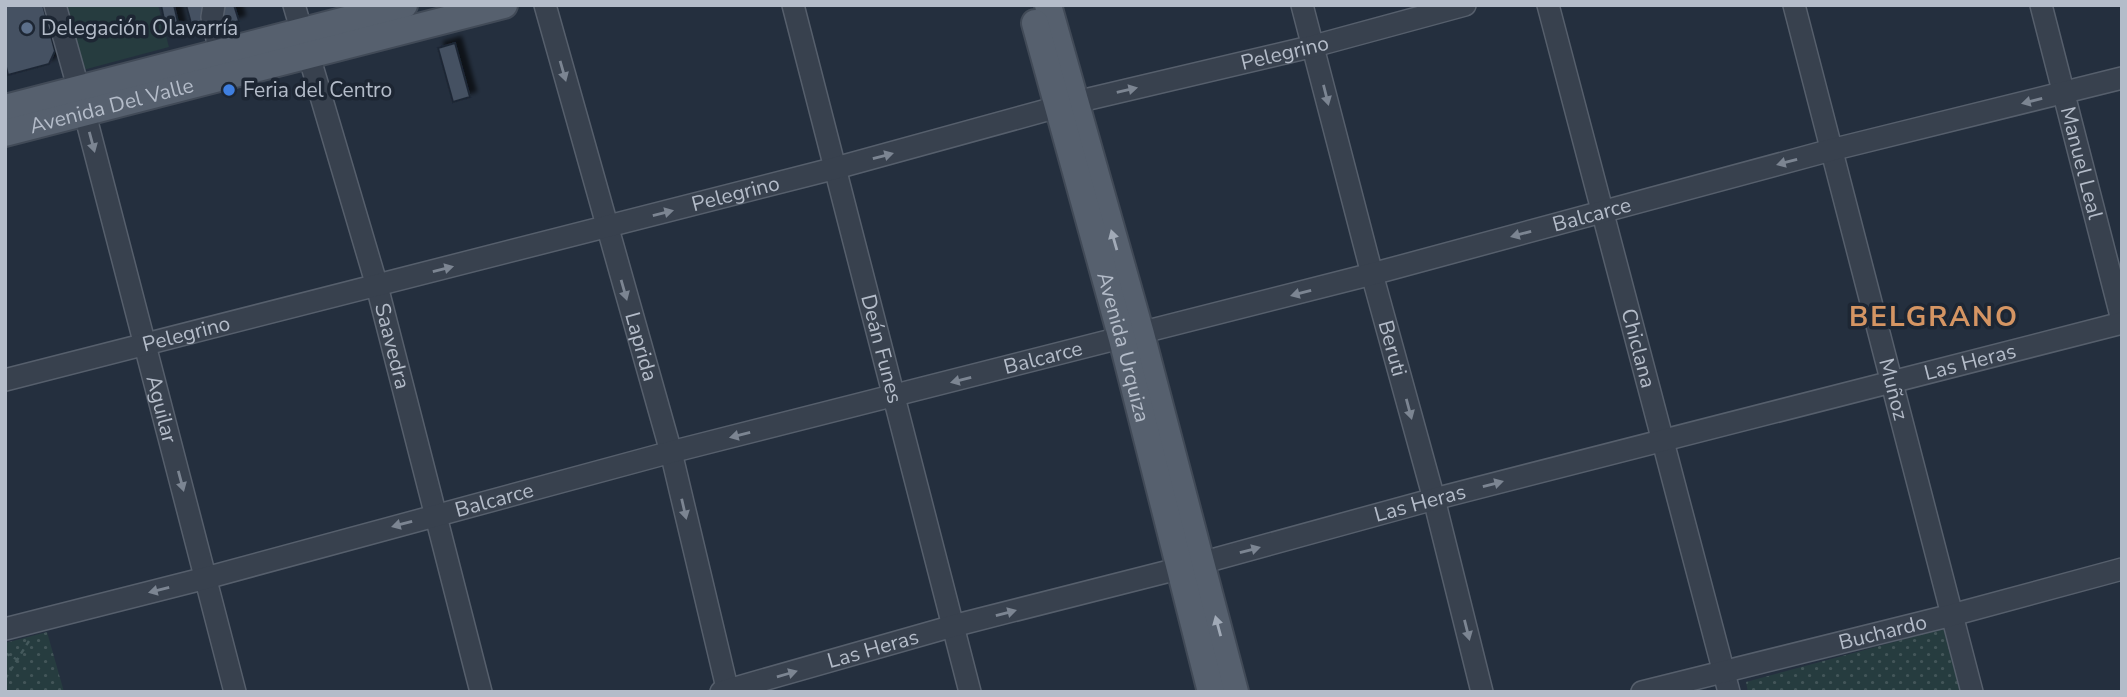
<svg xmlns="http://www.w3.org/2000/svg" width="2127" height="697" font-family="'Nunito Sans',sans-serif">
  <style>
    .grass { fill: #263c3f }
    .park { fill: url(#park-dots) }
    .building { fill: #455162; stroke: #1f2835; stroke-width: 2; filter: url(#shadow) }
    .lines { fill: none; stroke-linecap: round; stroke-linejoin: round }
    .minor-casing { stroke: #565f6c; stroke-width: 24 }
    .major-casing { stroke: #414a57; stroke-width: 30 }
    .path { stroke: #44595c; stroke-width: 2.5; stroke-dasharray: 5 5; stroke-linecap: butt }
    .minor { stroke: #38414e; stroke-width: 21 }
    .major { stroke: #56606e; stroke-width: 26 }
    .oneway { fill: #7c8592 }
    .oneway2 { fill: #a1aab7 }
    .service-dot { fill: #5c6f8a; stroke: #1d2633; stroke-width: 2.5 }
    .shop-dot { fill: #3f7fe0; stroke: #1d2633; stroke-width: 2.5 }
    .labels { text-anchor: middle; stroke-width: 7; stroke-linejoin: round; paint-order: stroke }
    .poi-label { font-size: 21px; fill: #b4bcc9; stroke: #1d2633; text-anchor: start }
    .street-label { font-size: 21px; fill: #b4bcc9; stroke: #1d2633 }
    .district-label { font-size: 28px; font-weight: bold; letter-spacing: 2px; fill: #d59563; stroke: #1d2633 }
  </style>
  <defs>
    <pattern id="park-dots" width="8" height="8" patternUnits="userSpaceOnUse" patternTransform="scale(1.75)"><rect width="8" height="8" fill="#263c3f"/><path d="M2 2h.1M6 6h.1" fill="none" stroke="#435659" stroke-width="1.8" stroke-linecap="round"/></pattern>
    <filter id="shadow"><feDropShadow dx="6" dy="-6" stdDeviation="2" flood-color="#0009"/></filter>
  </defs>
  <rect width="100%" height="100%" fill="#242f3e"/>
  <path class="grass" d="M67,5h91l11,42 -86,23z"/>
  <g class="park">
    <path d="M1946,628l17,64h-215l-2,-10z"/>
    <path d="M47,632l17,60h-59v-49z"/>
  </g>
  <g class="building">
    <path d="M5,5h38l12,46 -6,13 -41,11 -3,-12z"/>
    <path d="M161,5h13l6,26 -13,3z"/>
    <path d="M186,5h48l5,16 -45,13z"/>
    <path d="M455,43l15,54 -17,5 -15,-54z"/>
  </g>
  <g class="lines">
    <defs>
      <g id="minor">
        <path id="s1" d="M55,5l23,82 157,605"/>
        <path d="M214,5l-2,12 8,35"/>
        <path id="s2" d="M294,5l83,281 104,406"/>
        <path id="s3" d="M545,5l126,447 57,240"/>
        <path id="s4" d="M793,5l177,687"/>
        <path id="s5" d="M1302,5l70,269 62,225 48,193"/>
        <path id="s6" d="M1548,5l181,687"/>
        <path id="s7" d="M1794,5l178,687"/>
        <path id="s8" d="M2041,5l81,315"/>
        <path id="s9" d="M5,380l831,-212 240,-66 238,-56 151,-41"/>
        <path id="s10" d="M5,629l201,-51 465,-126 701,-178 459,-124 291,-72"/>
        <path id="s11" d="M721,692l232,-66 248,-63 233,-64 688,-176"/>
        <path id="s12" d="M1642,692l310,-77 170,-46"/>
      </g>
      <g id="major">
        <path d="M1048,5l93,329 94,358"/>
        <path id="s13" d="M1035,23l87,316 89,353"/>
        <path d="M5,108l399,-103"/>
        <path id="s14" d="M5,133l499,-128"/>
      </g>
    </defs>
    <use href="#minor" class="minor-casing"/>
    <use href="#major" class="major-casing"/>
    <g class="path">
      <path d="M5,653l13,7"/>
      <path d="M5,679l24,-38"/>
    </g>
    <use href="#minor" class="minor"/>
    <use href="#major" class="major"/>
  </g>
  <defs><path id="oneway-solid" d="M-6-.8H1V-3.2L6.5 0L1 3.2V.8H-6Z" transform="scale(1.75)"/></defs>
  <g class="oneway">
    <use href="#oneway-solid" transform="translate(563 71) rotate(74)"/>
    <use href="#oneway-solid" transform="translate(1127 90) rotate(-13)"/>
    <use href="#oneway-solid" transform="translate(1326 95) rotate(76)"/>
    <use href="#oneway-solid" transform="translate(2032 101) rotate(166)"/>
    <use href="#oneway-solid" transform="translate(92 142) rotate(75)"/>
    <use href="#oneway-solid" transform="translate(883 156) rotate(-15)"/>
    <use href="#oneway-solid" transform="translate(1787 162) rotate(165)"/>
    <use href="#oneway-solid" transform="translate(663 213) rotate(-14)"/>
    <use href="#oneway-solid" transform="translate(1521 234) rotate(165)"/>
    <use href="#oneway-solid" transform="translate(443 269) rotate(-14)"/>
    <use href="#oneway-solid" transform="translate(624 290) rotate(74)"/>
    <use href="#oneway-solid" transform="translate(1301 293) rotate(165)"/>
    <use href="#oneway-solid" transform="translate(961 380) rotate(166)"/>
    <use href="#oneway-solid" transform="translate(1409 409) rotate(75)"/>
    <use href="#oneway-solid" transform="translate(740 435) rotate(166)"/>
    <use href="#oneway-solid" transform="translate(181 481) rotate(75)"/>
    <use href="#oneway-solid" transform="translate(1493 484) rotate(-15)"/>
    <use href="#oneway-solid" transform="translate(684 509) rotate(77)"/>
    <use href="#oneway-solid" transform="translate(402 524) rotate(165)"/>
    <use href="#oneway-solid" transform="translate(1250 550) rotate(-15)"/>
    <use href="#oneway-solid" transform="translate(159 590) rotate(166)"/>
    <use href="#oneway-solid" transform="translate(1006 613) rotate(-15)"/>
    <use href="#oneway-solid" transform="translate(1467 630) rotate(76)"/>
    <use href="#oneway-solid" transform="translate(787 674) rotate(-16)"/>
  </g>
  <g class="oneway2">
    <use href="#oneway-solid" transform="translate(1114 240) rotate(-106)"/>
    <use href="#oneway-solid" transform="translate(1218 626) rotate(-105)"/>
  </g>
  <circle class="service-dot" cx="27" cy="28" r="7"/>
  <circle class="shop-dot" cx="229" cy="90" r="7"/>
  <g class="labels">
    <g class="poi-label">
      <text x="41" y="35">Delegación Olavarría</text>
      <text x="243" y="97">Feria del Centro</text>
    </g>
    <g class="street-label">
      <text dy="7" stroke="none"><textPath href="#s9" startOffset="1321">Pelegrino</textPath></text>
      <text dy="7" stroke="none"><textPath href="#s14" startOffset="110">Avenida Del Valle</textPath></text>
      <text dy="7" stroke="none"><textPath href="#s8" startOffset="163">Manuel Leal</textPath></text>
      <text dy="7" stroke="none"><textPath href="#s9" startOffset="754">Pelegrino</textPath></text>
      <text dy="7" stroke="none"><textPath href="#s10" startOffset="1640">Balcarce</textPath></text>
      <text dy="7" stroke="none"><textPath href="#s9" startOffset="187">Pelegrino</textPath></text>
      <text dy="7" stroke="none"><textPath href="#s2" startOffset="355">Saavedra</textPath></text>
      <text dy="7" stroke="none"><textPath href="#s3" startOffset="355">Laprida</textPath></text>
      <text dy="7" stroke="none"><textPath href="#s4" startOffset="355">Deán Funes</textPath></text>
      <text dy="7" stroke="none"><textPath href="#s13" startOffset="336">Avenida Urquiza</textPath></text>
      <text dy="7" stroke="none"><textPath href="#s5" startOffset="355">Beruti</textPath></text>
      <text dy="7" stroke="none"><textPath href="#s6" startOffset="355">Chiclana</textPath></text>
      <text dy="7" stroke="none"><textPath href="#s10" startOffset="1073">Balcarce</textPath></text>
      <text dy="7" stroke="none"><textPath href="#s11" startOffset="1292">Las Heras</textPath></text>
      <text dy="7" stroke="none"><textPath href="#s7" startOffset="397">Muñoz</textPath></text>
      <text dy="7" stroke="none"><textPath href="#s1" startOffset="418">Aguilar</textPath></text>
      <text dy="7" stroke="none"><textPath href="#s10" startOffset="506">Balcarce</textPath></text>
      <text dy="7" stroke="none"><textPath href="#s11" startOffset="724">Las Heras</textPath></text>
      <text dy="7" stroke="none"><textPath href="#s12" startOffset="248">Buchardo</textPath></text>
      <text dy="7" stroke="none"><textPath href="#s11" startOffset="158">Las Heras</textPath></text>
    </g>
    <g class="district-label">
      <text x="1934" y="326">BELGRANO</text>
    </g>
  </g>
  <rect width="2127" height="697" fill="none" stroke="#b4bcc9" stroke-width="14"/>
</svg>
